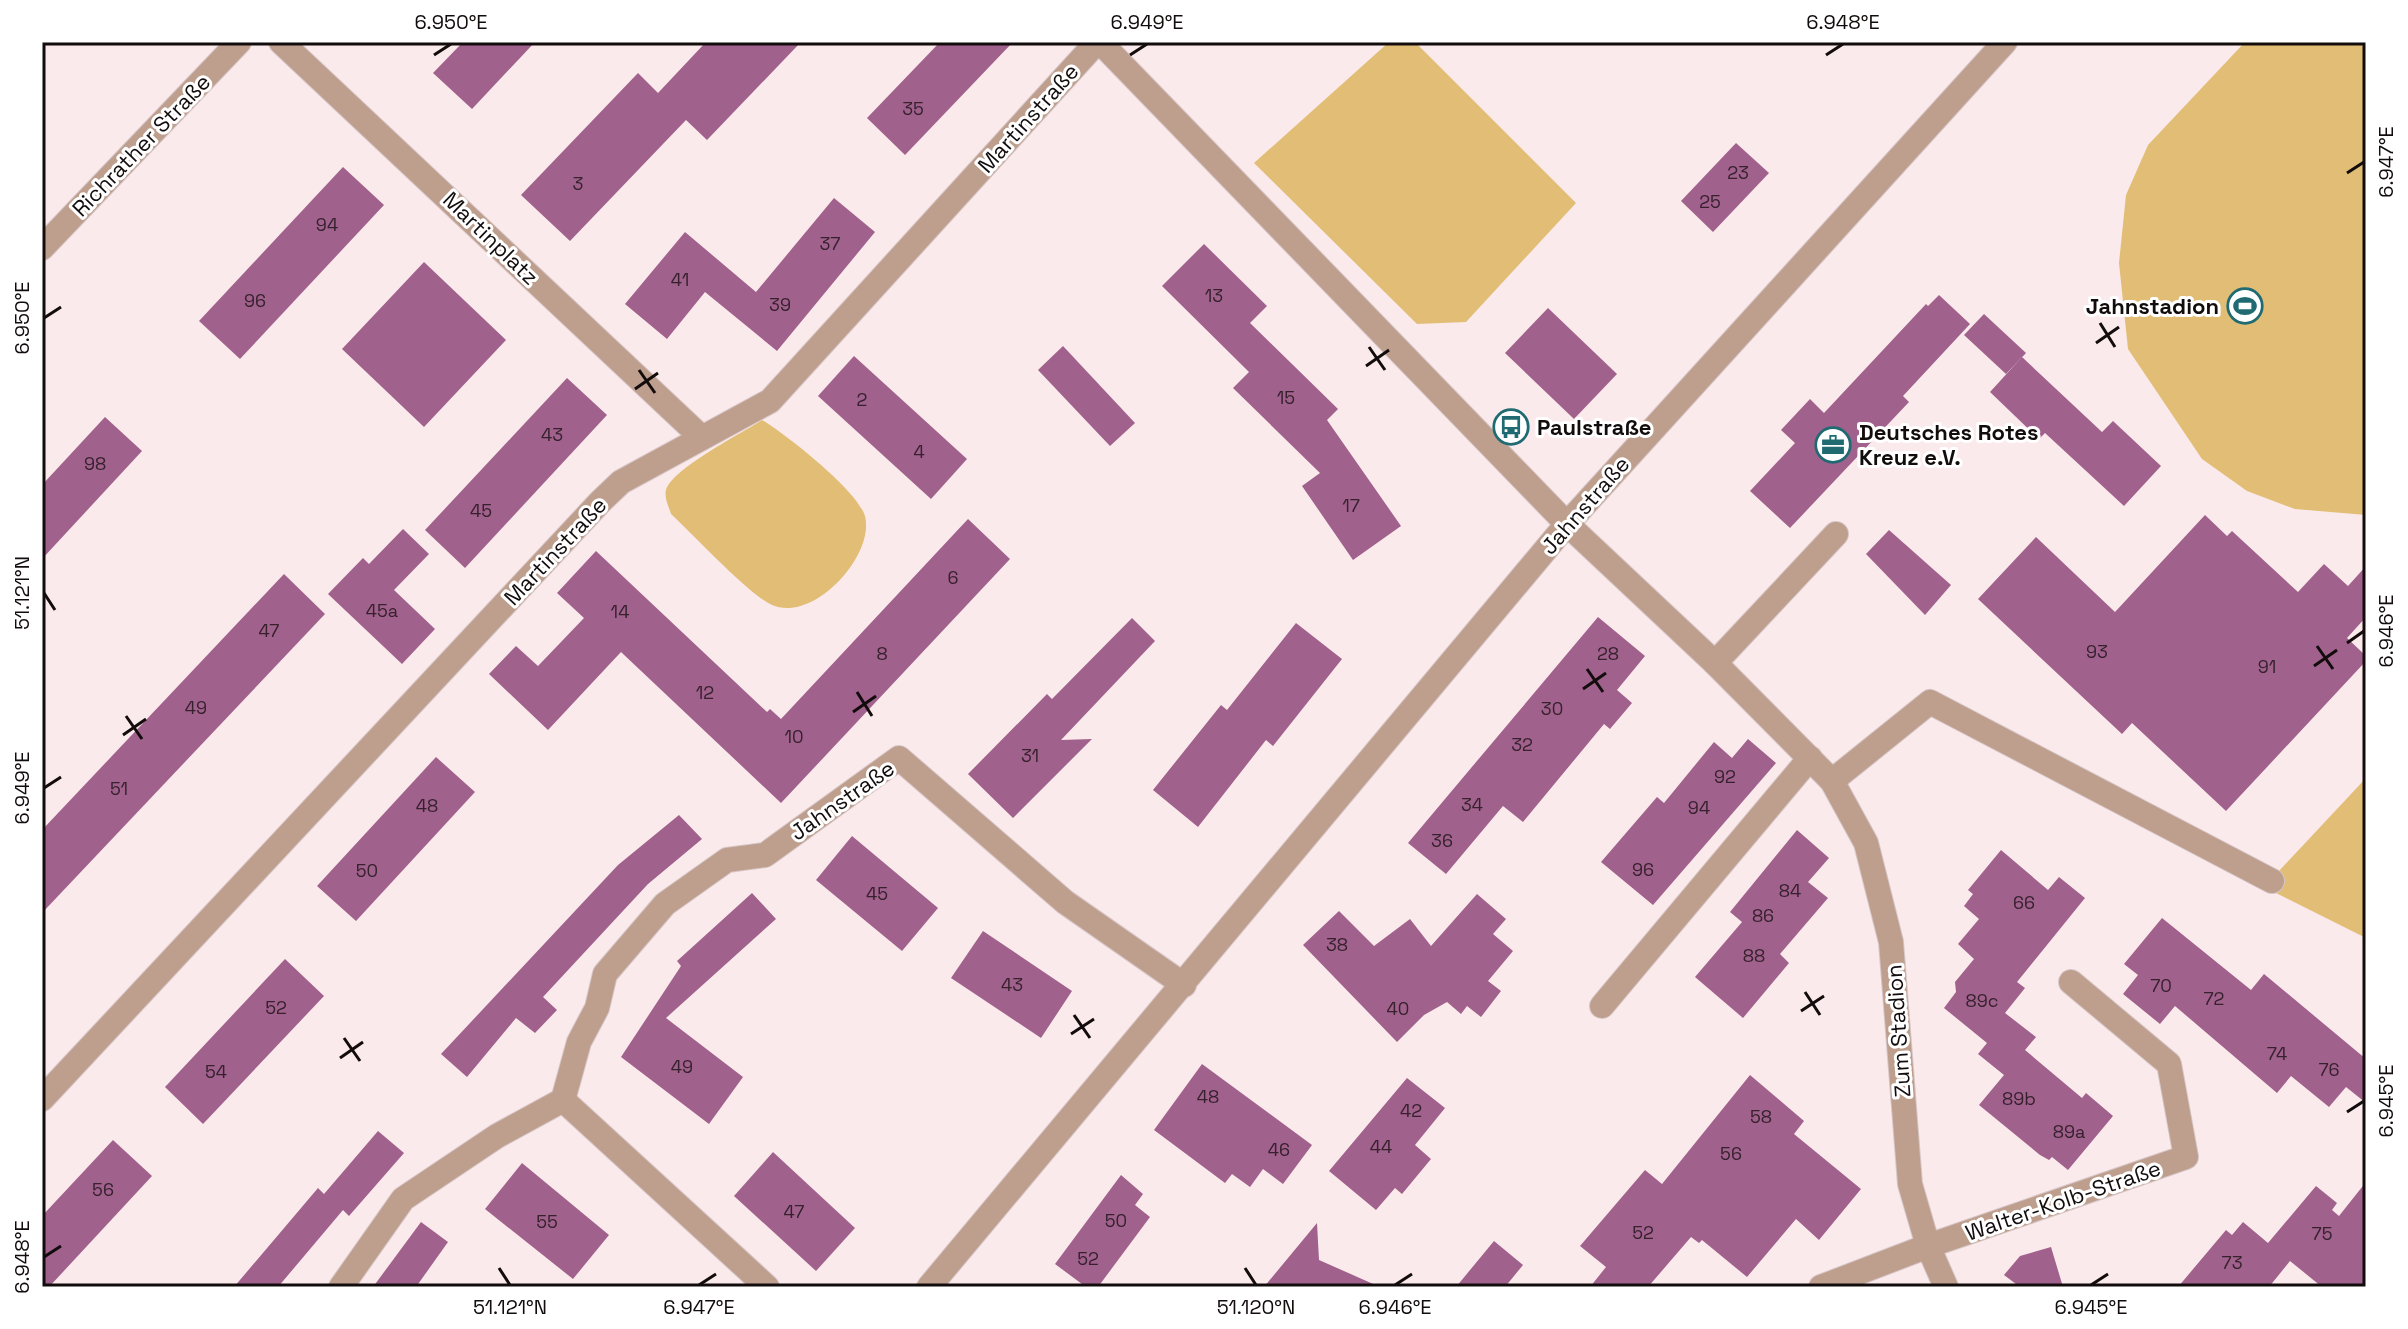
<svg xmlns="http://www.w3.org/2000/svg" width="2408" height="1329" font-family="'Space Grotesk',sans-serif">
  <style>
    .green { fill: #e2bd75 }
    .building { fill: #a1618d }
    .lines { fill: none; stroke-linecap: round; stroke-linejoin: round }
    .minor-casing { stroke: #d6c6c7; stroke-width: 26 }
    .minor { stroke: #be9e8d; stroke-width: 24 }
    .ticks { fill: none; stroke: #120c0d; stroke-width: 3 }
    .labels { text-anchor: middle; stroke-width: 6; stroke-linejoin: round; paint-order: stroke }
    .number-label { font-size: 18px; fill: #36212d }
    .street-label { font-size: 22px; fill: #120c0d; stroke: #fff }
    .poi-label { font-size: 22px; font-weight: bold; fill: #120c0d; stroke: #fff; text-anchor: start }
    .neatline { fill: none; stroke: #120c0d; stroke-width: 3 }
    .ticks-label { font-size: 20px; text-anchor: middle; fill: #120c0d }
  </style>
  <rect width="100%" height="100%" fill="#fbeaeb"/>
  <g class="green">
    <path d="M1389,42h26l161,161 -110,119 -49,2 -163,-161z"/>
    <path d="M2245,42h121v473l-71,-6 -48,-18 -45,-32 -74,-110 -9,-86 7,-68 22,-50z"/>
    <path d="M762,420c24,14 96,71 103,96 10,40 -52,107 -93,89 -23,-10 -79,-71 -101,-91 -2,-7 -7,-16 -5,-24 6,-21 76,-57 96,-70z"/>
    <path d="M2366,778v160l-102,-51z"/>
  </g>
  <g class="building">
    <path d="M463,42h72l-63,67 -39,-36z"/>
    <path d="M706,42h95l-94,98 -21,-20 -116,121 -49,-46 117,-122 20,20z"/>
    <path d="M940,42h73l-108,113 -38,-37z"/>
    <path d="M1736,143l33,30 -56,59 -32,-31z"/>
    <path d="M343,167l41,38 -144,154 -41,-38z"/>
    <path d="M834,198l41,34 -98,119 -72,-59 -38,47 -42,-35 60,-72 71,60z"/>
    <path d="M1204,244l63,62 -17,17 88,86 -11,11 74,106 -48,34 -51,-74 18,-13 -87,-85 16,-16 -87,-86z"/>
    <path d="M424,262l82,78 -82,87 -82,-78z"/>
    <path d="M1939,295l31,29 -67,72 6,6 -119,126 -40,-37 45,-48 -14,-13 29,-31 14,14 102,-109 2,2z"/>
    <path d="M1548,308l69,66 -43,45 -69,-66z"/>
    <path d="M1984,314l42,39 -20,21 -42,-39z"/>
    <path d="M1063,346l72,77 -25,23 -72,-76z"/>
    <path d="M854,356l113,103 -36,40 -113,-103z"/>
    <path d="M2022,357l80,75 11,-11 48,45 -37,40 -79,-73 -6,6 -49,-47z"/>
    <path d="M567,378l40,37 -142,153 -40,-38z"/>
    <path d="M105,417l37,34 -100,108v-74z"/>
    <path d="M2205,515l22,21 5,-5 66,61 26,-28 24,22 18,-20v51l-19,21 19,18v5l-140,150 -94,-88 -10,11 -144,-135 58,-62 79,75z"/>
    <path d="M968,519l42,40 -229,244 -160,-151 -73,78 -59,-56 27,-28 22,20 46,-48 -27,-25 39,-42 171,161 3,-3 11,10z"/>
    <path d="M403,529l26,25 -35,36 41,39 -33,35 -74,-70 35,-36 6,6z"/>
    <path d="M1889,530l62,55 -26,30 -59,-61z"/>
    <path d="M284,574l41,40 -283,299v-83z"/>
    <path d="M1598,617l47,39 -28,34 15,13 -22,26 -6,-5 -81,98 -20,-16 -57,68 -38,-31z"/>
    <path d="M1132,618l23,23 -94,99 31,-1 -79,79 -45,-44 79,-80 5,5z"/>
    <path d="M1296,623l46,36 -69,87 -7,-6 -68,87 -45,-37 68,-85 6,5z"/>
    <path d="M1748,739l28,24 -123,142 -52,-43 56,-65 7,6 50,-61 18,16z"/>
    <path d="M436,757l39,35 -119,129 -39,-35z"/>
    <path d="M679,815l23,24 -54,45 -105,113 14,13 -22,23 -19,-15 -49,59 -26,-23 177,-189z"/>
    <path d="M1797,830l32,28 -21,24 20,16 -48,56 9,9 -46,55 -48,-41 47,-55 -12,-10z"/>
    <path d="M852,836l86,72 -36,43 -86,-71z"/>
    <path d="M2001,850l47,40 11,-13 26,21 -68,84 8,6 -20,25 31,24 -11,13 57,48 4,-5 27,23 -45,54 -16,-13 -3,3 -9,-5 -61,-50 25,-30 -26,-21 9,-11 -43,-35 12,-16 -1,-10 19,-23 -16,-15 21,-25 -15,-13 9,-12 -5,-4z"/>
    <path d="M752,893l24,26 -110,99 77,59 -34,47 -88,-67 60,-91 -4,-5z"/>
    <path d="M1477,894l29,25 -13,15 20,17 -25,30 13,10 -20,26 -14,-11 -6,8 -14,-12 -23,13 -27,27 -94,-97 36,-34 35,35 36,-27 21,27z"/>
    <path d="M2162,918l89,72 13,-16 102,85v44l-20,-16 -17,20 -38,-31 -14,17 -102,-87 -15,18 -37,-30 15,-19 -14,-11z"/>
    <path d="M983,931l89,60 -31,47 -90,-60z"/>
    <path d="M285,959l39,37 -121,128 -38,-37z"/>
    <path d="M1202,1064l110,81 -29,39 -20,-15 -13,18 -18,-13 -7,9 -71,-53z"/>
    <path d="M1750,1075l54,46 -10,13 67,55 -42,51 -23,-21 -49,58 -45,-37 -3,3 -8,-6 -43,50h-58l16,-20 -26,-21 65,-76 17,14z"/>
    <path d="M1407,1078l38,30 -30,37 16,14 -29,35 -7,-6 -19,22 -47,-39z"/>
    <path d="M378,1131l26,22 -55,63 -6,-6 -65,77h-44l84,-99 6,6z"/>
    <path d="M113,1140l39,36 -103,111h-7v-71z"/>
    <path d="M773,1152l82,76 -39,43 -82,-75z"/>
    <path d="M522,1163l87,72 -36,44 -88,-70z"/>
    <path d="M1121,1175l22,19 -8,11 15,12 -52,70h-12l-31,-23z"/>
    <path d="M2366,1182v105h-44l-32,-26 -21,26h-91l48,-57 6,5 11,-13 25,21 48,-57 21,17 -5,7 7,6z"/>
    <path d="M421,1222l27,20 -32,45h-43z"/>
    <path d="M1317,1223l2,37 61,27h-116z"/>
    <path d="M1494,1241l29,24 -18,22h-49z"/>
    <path d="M2051,1247l12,40h-43l-16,-12 16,-19z"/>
  </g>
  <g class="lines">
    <defs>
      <g id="minor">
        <path d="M281,42l419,394"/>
        <path d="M1100,42l467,482 148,139 117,118 34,62 25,99 19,242 18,62 18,41"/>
        <path d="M42,248l197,-206"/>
        <path d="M1715,663l121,-129"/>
        <path d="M1832,781l98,-79 342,179"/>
        <path d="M1602,1006l208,-248"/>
        <path d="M42,1099l558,-597 21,-20 149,-81 327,-359"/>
        <path d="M563,1100l204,187"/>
        <path d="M341,1287l62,-88 94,-63 66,-36 16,-58 18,-34 8,-34 60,-70 62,-44 38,-5 134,-97 166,144 119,83"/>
        <path d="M929,1287l638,-763 438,-482"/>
        <path d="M1821,1287l107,-41 258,-89 -17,-93 -98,-82"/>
      </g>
    </defs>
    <use href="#minor" class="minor-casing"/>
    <use href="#minor" class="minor"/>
  </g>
  <path class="ticks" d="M434,55l17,-11M1130,55l17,-11M1826,55l17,-11M2347,173l17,-11M44,318l17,-11M2100,323l15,24M2096,343l23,-16M1369,347l16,23M1366,366l23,-16M639,370l16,23M635,389l23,-16M44,593l11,17M2347,643l17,-12M2317,646l16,23M2314,666l23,-16M1587,669l16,23M1583,689l23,-16M857,692l15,24M853,712l23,-16M126,716l16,23M123,735l23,-16M44,788l17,-11M1805,992l15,23M1801,1011l23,-15M1074,1015l16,23M1071,1034l23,-15M344,1038l16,23M340,1058l23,-16M2347,1112l17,-11M44,1257l17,-11M499,1268l11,17M1245,1268l11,17M699,1285l17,-11M1395,1285l17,-11M2091,1285l17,-11"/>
  <defs>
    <symbol id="stadium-ring" viewBox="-11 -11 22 22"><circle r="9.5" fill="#fff" stroke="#1f6b71" stroke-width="1.5"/><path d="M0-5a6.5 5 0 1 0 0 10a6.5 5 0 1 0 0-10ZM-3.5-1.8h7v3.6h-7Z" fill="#1f6b71"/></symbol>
    <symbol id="bus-ring" viewBox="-11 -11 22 22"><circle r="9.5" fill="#fff" stroke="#1f6b71" stroke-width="1.5"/><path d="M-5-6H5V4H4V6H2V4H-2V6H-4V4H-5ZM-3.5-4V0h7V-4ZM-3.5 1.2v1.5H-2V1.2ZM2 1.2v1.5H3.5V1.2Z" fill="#1f6b71"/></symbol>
    <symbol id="office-ring" viewBox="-11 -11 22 22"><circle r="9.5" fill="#fff" stroke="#1f6b71" stroke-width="1.5"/><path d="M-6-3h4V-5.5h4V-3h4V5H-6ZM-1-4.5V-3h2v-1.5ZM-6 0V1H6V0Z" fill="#1f6b71"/></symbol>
  </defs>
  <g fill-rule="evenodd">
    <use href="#stadium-ring" x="2225" y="286" width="40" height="40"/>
    <use href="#bus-ring" x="1491" y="407" width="40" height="40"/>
    <use href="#office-ring" x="1813" y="425" width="40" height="40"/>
  </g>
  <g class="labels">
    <g class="number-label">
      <text x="913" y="115">35</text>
      <text x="1738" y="179">23</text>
      <text x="578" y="190">3</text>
      <text x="1710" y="208">25</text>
      <text x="327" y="231">94</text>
      <text x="830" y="250">37</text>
      <text x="680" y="286">41</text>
      <text x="1214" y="302">13</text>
      <text x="255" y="307">96</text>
      <text x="780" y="311">39</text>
      <text x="1286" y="404">15</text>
      <text x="862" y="406">2</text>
      <text x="552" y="441">43</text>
      <text x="919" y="458">4</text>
      <text x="95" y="470">98</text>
      <text x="1351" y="512">17</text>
      <text x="481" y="517">45</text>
      <text x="953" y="584">6</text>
      <text x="382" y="617">45a</text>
      <text x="620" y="618">14</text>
      <text x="269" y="637">47</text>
      <text x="2097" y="658">93</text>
      <text x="882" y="660">8</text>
      <text x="1608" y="660">28</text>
      <text x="2267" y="673">91</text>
      <text x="705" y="699">12</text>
      <text x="196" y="714">49</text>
      <text x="1552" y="715">30</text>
      <text x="794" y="743">10</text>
      <text x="1522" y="751">32</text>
      <text x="1030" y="762">31</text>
      <text x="1725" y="783">92</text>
      <text x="119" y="795">51</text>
      <text x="1472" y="811">34</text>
      <text x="427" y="812">48</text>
      <text x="1699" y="814">94</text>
      <text x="1442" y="847">36</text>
      <text x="1643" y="876">96</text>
      <text x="367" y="877">50</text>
      <text x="1790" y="897">84</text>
      <text x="877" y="900">45</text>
      <text x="2024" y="909">66</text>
      <text x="1763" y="922">86</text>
      <text x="1337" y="951">38</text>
      <text x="1754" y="962">88</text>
      <text x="1012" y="991">43</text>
      <text x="2161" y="992">70</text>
      <text x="2214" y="1005">72</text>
      <text x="1982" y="1007">89c</text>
      <text x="276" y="1014">52</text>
      <text x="1398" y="1015">40</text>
      <text x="2277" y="1060">74</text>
      <text x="682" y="1073">49</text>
      <text x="2329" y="1076">76</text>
      <text x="216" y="1078">54</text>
      <text x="1208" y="1103">48</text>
      <text x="2019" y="1105">89b</text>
      <text x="1411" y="1117">42</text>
      <text x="1761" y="1123">58</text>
      <text x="2069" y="1138">89a</text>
      <text x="1381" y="1153">44</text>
      <text x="1279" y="1156">46</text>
      <text x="1731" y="1160">56</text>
      <text x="103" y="1196">56</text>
      <text x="794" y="1218">47</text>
      <text x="1116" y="1227">50</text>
      <text x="547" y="1228">55</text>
      <text x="1643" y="1239">52</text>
      <text x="2322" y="1240">75</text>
      <text x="1088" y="1265">52</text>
      <text x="2232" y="1269">73</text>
    </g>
    <g class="street-label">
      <text transform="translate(1028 118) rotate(-48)" y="8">Martinstraße</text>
      <text transform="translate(141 145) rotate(-46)" y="8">Richrather Straße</text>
      <text transform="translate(491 238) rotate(44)" y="8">Martinplatz</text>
      <text transform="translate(1585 505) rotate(-49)" y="8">Jahnstraße</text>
      <text transform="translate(555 551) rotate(-47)" y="8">Martinstraße</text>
      <text transform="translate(842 800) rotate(-35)" y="8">Jahnstraße</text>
      <text transform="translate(1898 1031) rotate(-94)" y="8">Zum Stadion</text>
      <text transform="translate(2063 1200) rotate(-19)" y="8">Walter-Kolb-Straße</text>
    </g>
    <g class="poi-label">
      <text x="2219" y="314" text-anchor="end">Jahnstadion</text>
      <text x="1537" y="435">Paulstraße</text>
      <text x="1859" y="440">Deutsches Rotes<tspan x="1859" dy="25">Kreuz e.V.</tspan></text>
    </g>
  </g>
  <rect width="2408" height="1329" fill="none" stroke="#ffffff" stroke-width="88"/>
  <rect x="44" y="44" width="2320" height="1241" class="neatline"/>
  <g class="ticks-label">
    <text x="451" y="29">6.950°E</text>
    <text x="1147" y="29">6.949°E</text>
    <text x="1843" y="29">6.948°E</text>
    <text transform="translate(2386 162) rotate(-90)" y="7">6.947°E</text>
    <text transform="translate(22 318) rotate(-90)" y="7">6.950°E</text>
    <text transform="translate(22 593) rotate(-90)" y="7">51.121°N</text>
    <text transform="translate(2386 631) rotate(-90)" y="7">6.946°E</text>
    <text transform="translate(22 788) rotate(-90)" y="7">6.949°E</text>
    <text transform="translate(2386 1101) rotate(-90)" y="7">6.945°E</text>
    <text transform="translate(22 1257) rotate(-90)" y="7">6.948°E</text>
    <text x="510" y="1314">51.121°N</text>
    <text x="699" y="1314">6.947°E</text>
    <text x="1256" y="1314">51.120°N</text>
    <text x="1395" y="1314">6.946°E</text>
    <text x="2091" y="1314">6.945°E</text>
  </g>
</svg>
